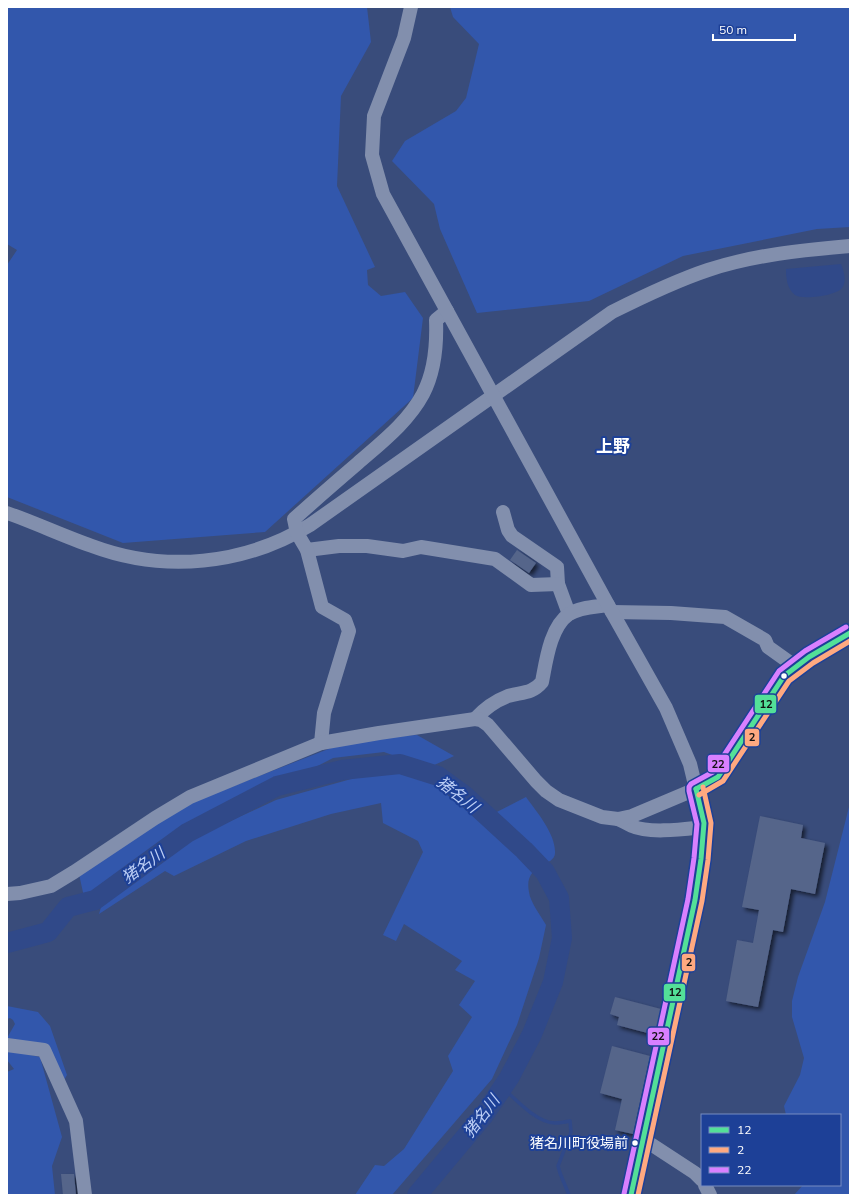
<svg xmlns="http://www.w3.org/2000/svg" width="857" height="1202" font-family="Mulish,'Noto Sans JP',sans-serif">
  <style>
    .green { fill: #3257ac }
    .water { fill: #304989 }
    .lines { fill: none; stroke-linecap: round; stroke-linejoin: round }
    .stream { stroke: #304989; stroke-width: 3.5 }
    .river { stroke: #304989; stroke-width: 20 }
    .building { fill: #55658a; filter: url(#shadow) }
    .minor { stroke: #828fad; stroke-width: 14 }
    .major { stroke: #808dab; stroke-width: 18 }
    .bus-1-casing { stroke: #1d4097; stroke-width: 8 }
    .bus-2-casing { stroke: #1d4097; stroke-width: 8 }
    .bus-3-casing { stroke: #1d4097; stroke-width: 8 }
    .bus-1 { stroke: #53e098; stroke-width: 5 }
    .bus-2 { stroke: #ffa980; stroke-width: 5 }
    .bus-3 { stroke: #d880ff; stroke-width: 5 }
    .bus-dot { fill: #fff; stroke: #1d4097; stroke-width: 1.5 }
    .labels { text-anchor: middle; stroke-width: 4; stroke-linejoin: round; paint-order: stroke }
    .bus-label { font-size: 14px; fill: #fff; stroke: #1d4097; text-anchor: end }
    .water-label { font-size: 16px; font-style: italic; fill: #bdcff6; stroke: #1d4097 }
    .quarter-label { font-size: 17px; font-weight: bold; fill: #fff; stroke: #1d4097 }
    .line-badge { stroke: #1d4097; stroke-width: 1.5 }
    .pale-badge-label { font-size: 11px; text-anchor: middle; font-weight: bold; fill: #111 }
  </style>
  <defs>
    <filter id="shadow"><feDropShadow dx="3" dy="3" stdDeviation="2" flood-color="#0009"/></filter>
  </defs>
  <rect width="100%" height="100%" fill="#394c7b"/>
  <g class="green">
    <path d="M7,7h360l4,35 -30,54 -4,90 38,81 -8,3 1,15 13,11 24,-4 18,26 -10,80 -148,134 -142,11 -116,-46v-232l10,-15 -10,-6z"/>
    <path d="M450,7h400v220l-33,2 -134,27 -94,45 -112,12 -37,-84 -6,-25 -42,-43 13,-20 51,-30 10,-13 13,-54 -26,-27z"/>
    <path d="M417,735l37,21 -24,11 -10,-2 -36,-13 -51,6 -27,14 -43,13 -89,47 -85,63 -5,2 -5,-23 103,-68 149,-58 64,-12z"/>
    <path d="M387,769l51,12 45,38 43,-22c10,14 30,37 29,56 0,14 -32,10 -26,39 1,10 12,24 17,33l-7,33 -22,67 -25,54 -100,116h-37l20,-30 9,1 20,-17 49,-78 -5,-15 24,-39 -13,-12 16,-24 -20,-11 7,-9 -58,-37 -8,17 -13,-6 40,-83 -5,-11 -35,-18 -2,-20 -50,11 -85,27 -72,35 -9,-5 -66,43 2,-7 25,-21 61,-45 89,-41z"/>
    <path d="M850,803v392h-56l9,-10h37v-70h-54l-2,-9 16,-31 4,-17 -12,-41v-16l6,-24 27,-75z"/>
    <path d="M7,1006l31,6 12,14 17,49 -3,5 -18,-34 -39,-8 8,-14 -2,-4 -3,-2 -3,1z"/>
    <path d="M7,1050l33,7 22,80 -10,29 3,29h-48v-123l7,-3 -7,-9z"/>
  </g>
  <path class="water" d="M841,264c3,8 6,17 1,24 -6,8 -40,12 -47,7 -8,-6 -9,-17 -9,-26z"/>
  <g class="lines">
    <path class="stream" d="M502,1087c13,12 35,36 53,36 5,0 10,-1 15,-2l1,11 -13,34 2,7 9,22"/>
    <path class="river" d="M7,943l41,-11 20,-25 27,-7 92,-67 90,-47 65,-16 58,-6 38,12 26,19 60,55 21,22 14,26 3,40 -9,44 -21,52 -23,44 -25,37 -67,80"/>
  </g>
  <g class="building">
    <path d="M517,550l19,13 -7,10 -19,-13z"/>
    <path d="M760,816l43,9 -2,13 24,5 -10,51 -24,-5 -8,43 -10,-2 -15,77 -32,-6 11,-61 16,3 6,-33 -17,-3z"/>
    <path d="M615,997l46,12 -6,26 -38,-10 2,-8 -9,-3z"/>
    <path d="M612,1046l38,10 -17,78 -18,-4 7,-31 -22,-6z"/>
    <path d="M61,1174h13l2,21h-13z"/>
  </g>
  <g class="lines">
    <g class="minor">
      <path d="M503,512l5,18 4,6 45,31 1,17 11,30"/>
      <path d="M7,513c29,10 56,23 85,33 72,27 152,19 218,-21l302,-213c32,-16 63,-31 96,-42 45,-15 95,-20 142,-24"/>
      <path d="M307,550l32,-4h28l36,5 18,-4 74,12 36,26 27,-1"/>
      <path d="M612,612l59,1 54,4 40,23 3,7 28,20"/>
      <path d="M475,719c9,-10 20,-18 33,-23 14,-4 24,-2 34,-14 4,-20 8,-55 27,-68 11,-7 27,-7 39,-9"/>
      <path d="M321,743l3,-30 25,-82 -4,-11 -23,-13 -15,-57 -10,-17 -3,-14c21,-19 43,-38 64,-56 24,-21 50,-41 65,-69 12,-23 14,-49 13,-74l11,-9"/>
      <path d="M618,819c5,2 9,5 14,7 17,8 53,3 72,1"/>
      <path d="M7,894l13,-1 31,-7 23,-14 81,-54 35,-21 131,-54 58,-10 96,-14 6,1 7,5 48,56 10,10 13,9 43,17 16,2 14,-3 64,-27 -6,-25 -24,-56 -58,-103 -225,-411 -11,-39 2,-39 30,-78 7,-31"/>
      <path d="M7,1045l37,5 32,71 9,74"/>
      <path d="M643,1139l52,34 7,7"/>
      <path d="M705,1185l5,10"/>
    </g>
    <path class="major" d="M631,1195l64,-295 6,-41 3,-36 -8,-34 22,-12 21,-31 45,-70 25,-19 41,-24"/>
    <defs>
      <g id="bus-1">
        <path d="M696,789l22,-12 66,-101 25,-19 41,-24"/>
        <path d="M631,1195l64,-295 6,-41 3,-36 -8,-34"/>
      </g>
      <g id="bus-2">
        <path d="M699,795l24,-14 66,-100 24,-18 37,-22"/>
        <path d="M638,1195l64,-294 6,-41 3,-37 -8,-36"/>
      </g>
      <path id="bus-3" d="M624,1194l64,-295 6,-41 3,-34 -8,-33v-4l2,-3 22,-12 66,-101 26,-20 41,-24"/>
    </defs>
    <use href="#bus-1" class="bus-1-casing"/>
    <use href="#bus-2" class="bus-2-casing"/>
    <use href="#bus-3" class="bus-3-casing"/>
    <use href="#bus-1" class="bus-1"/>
    <use href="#bus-2" class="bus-2"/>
    <use href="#bus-3" class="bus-3"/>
  </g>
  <g class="bus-dot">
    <circle cx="784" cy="676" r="3.5"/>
    <circle cx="635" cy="1143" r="3.5"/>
  </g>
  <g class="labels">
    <g class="bus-label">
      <text x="628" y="1148">猪名川町役場前</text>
    </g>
    <g class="water-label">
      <text transform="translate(458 794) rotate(38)" y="6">猪名川</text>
      <text transform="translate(143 865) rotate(-36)" y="6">猪名川</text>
      <text transform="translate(481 1116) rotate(-53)" y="6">猪名川</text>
    </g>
    <g class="quarter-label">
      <text x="613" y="452">上野</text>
    </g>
  </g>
  <g class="line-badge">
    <rect x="754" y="694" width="23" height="20" rx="4" fill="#53e098"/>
    <rect x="744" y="728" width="16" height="19" rx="4" fill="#ffa980"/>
    <rect x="707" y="754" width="23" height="19" rx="4" fill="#d880ff"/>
    <rect x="681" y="953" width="15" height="19" rx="4" fill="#ffa980"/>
    <rect x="663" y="983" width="23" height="19" rx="4" fill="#53e098"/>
    <rect x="647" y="1027" width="23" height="19" rx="4" fill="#d880ff"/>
  </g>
  <g class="pale-badge-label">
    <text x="766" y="708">12</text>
    <text x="752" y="741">2</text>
    <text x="718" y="768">22</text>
    <text x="689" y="966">2</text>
    <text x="675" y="996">12</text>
    <text x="658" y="1040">22</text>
  </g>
  <rect width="857" height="1202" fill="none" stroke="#ffffff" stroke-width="16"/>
  <rect x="701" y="1114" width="140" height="72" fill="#1d4097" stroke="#778cc1"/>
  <rect x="709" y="1127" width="20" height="6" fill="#53e098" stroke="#778cc1"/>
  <text x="737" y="1134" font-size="12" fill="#ffffff">12</text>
  <rect x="709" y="1147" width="20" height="6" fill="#ffa980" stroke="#778cc1"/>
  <text x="737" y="1154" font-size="12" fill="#ffffff">2</text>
  <rect x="709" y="1167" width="20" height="6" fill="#d880ff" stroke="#778cc1"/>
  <text x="737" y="1174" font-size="12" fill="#ffffff">22</text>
  <path d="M713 34v6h82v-6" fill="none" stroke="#ffffff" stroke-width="2"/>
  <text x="719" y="34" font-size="12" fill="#ffffff" stroke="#1d4097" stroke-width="3" paint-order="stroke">50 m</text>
</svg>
